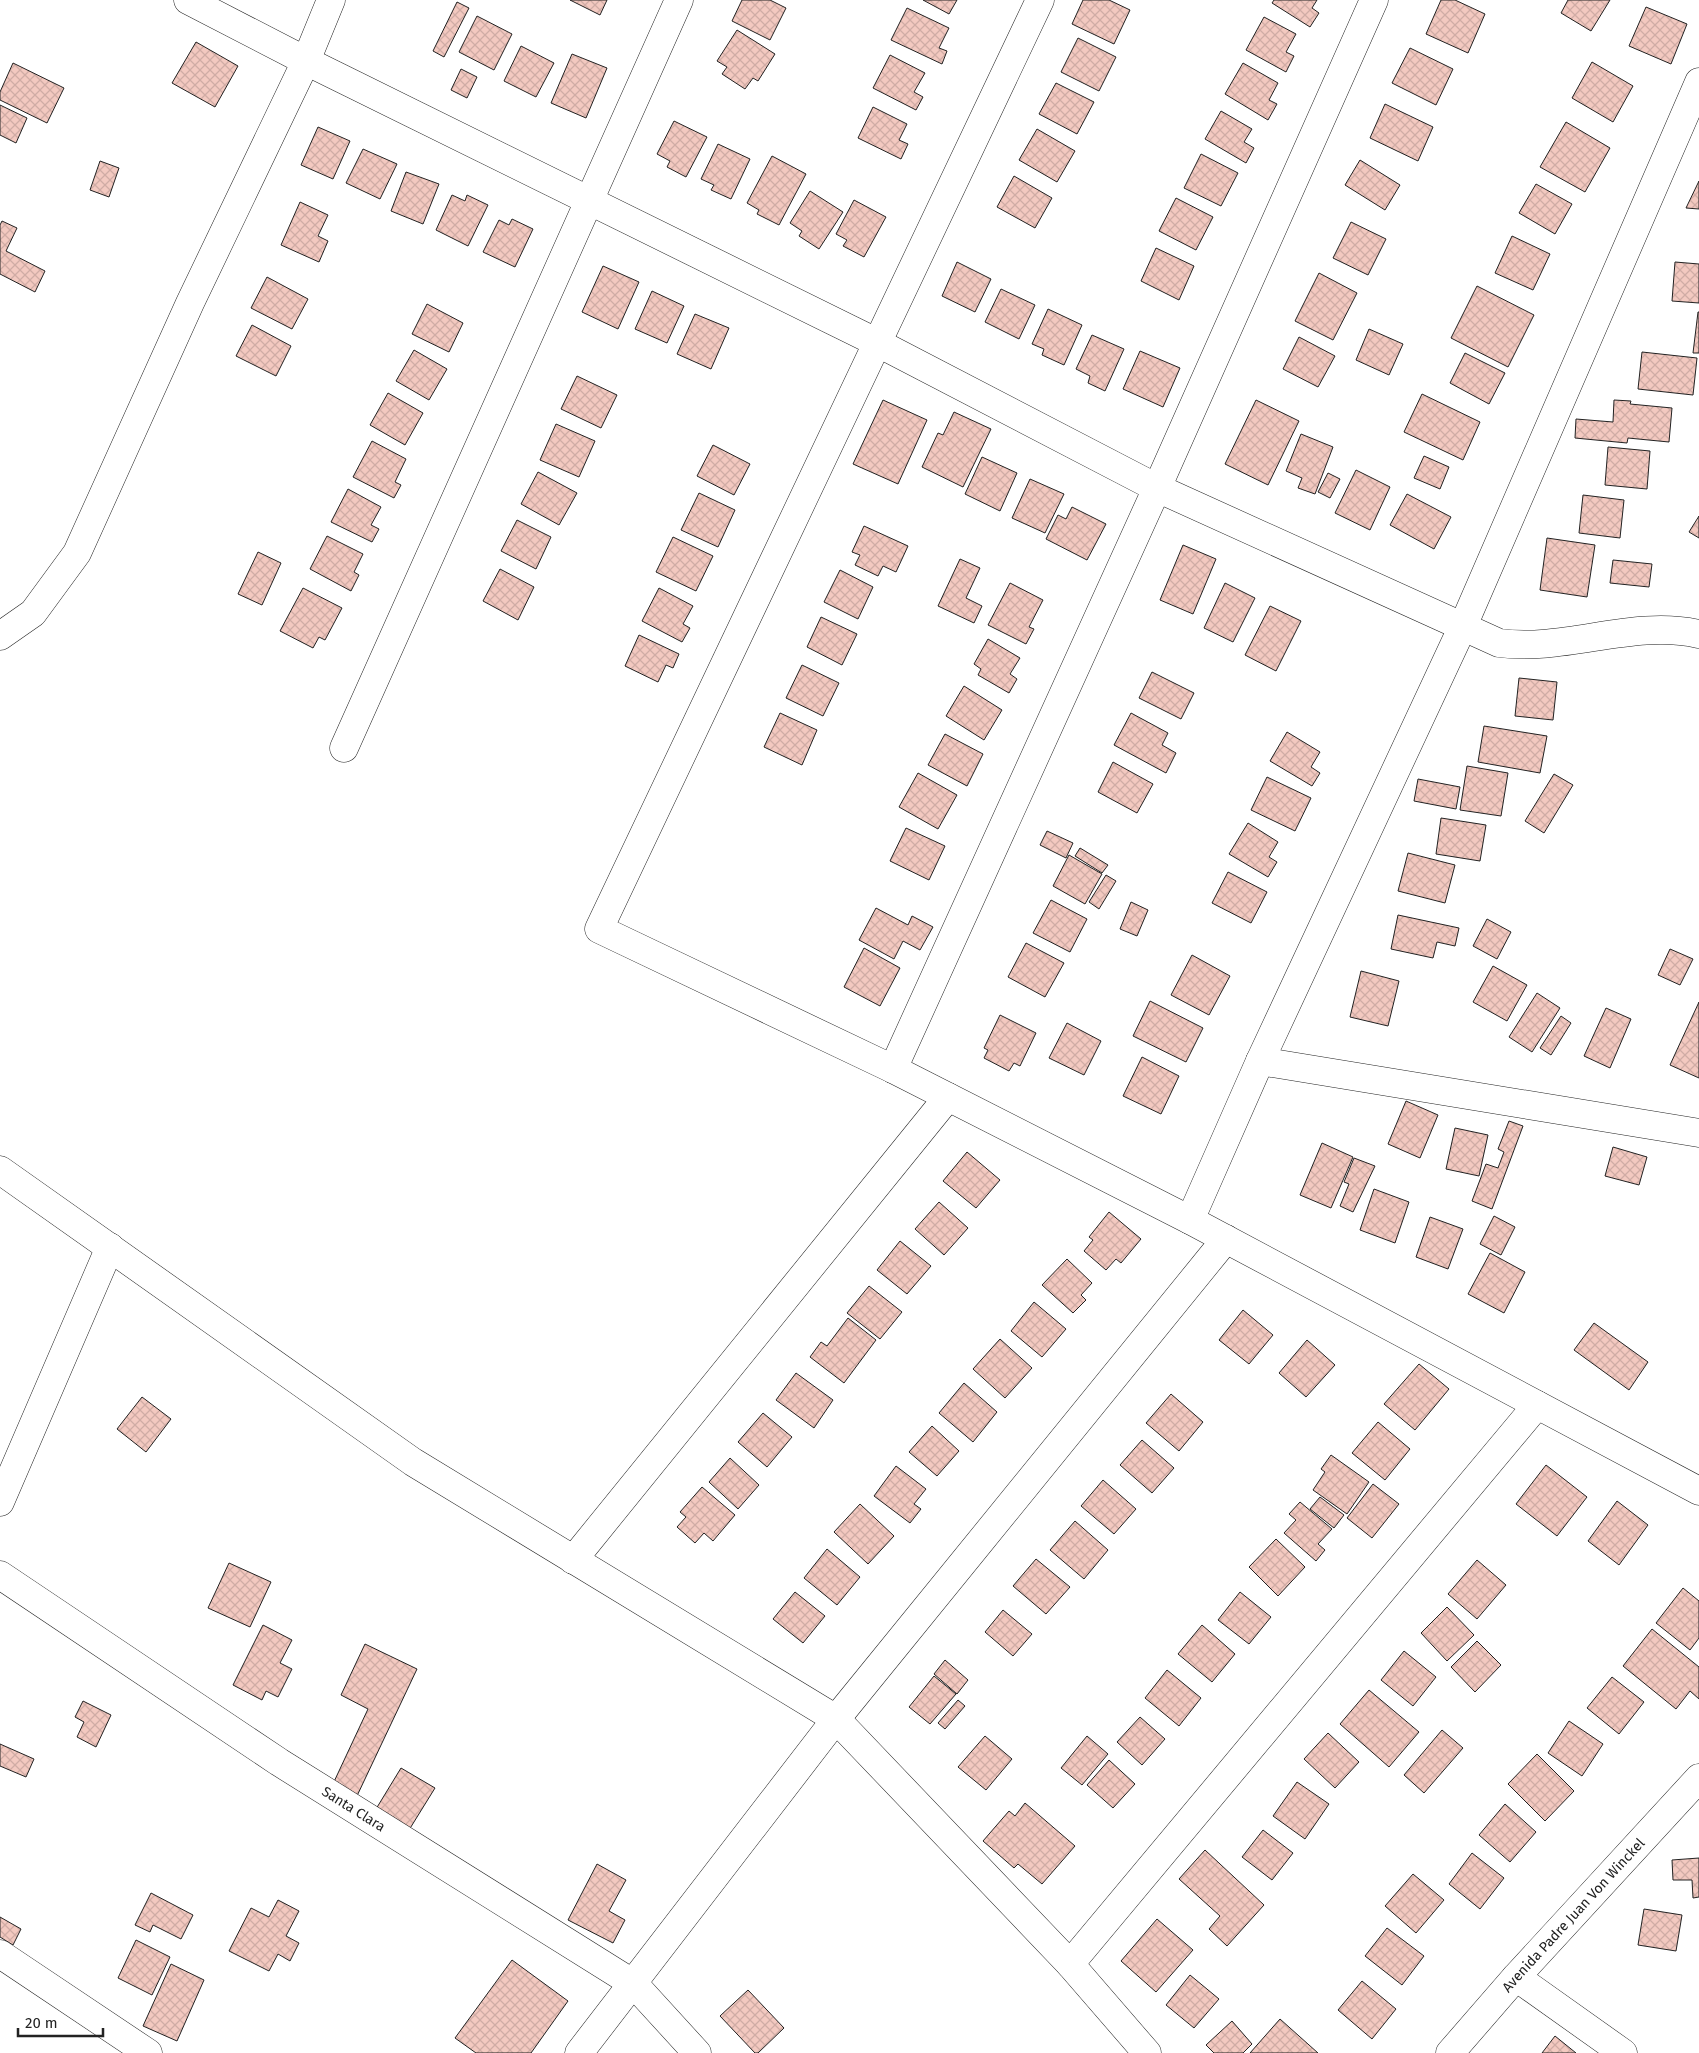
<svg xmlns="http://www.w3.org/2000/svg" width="1699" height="2053" font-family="'Fira Sans',sans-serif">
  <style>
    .building { fill: url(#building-cross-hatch); stroke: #222 }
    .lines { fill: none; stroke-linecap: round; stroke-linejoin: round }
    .minor-casing { stroke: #222; stroke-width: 29 }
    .major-casing { stroke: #222; stroke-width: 29 }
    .minor { stroke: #fff; stroke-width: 28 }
    .major { stroke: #fff; stroke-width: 28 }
    .labels { text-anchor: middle; stroke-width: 4; stroke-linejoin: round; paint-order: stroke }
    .street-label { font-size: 14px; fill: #222; stroke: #fff }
  </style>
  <defs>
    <pattern id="building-cross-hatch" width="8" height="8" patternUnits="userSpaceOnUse" patternTransform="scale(1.25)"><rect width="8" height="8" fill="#f3c9c0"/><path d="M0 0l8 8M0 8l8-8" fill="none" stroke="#d0aca5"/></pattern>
  </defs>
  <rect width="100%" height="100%" fill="#fff"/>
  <g class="building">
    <path d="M570,0h37l-7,15z"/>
    <path d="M742,0h28l16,8 -16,32 -38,-19z"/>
    <path d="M923,0h34l-8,14z"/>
    <path d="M1083,0h26l21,10 -16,34 -42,-20z"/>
    <path d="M1274,0h43l-5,8 7,5 -9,14 -38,-24z"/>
    <path d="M1441,0h14l30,14 -17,39 -42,-19z"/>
    <path d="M1568,0h42l-19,31 -30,-18z"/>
    <path d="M457,2l12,6 -25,49 -11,-6z"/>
    <path d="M1646,7l41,17 -16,40 -42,-18z"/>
    <path d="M907,8l42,20 -10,20 8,3 -5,13 -51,-24z"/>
    <path d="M477,16l35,18 -18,36 -35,-18z"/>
    <path d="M1264,17l32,17 -10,18 8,4 -8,16 -40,-22z"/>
    <path d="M737,30l38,24 -17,27 -5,-3 -8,11 -23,-15 5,-7 -10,-6z"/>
    <path d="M1078,38l38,19 -17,34 -38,-19z"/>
    <path d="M196,42l42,24 -23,41 -43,-24z"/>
    <path d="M521,46l33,17 -18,34 -32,-16z"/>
    <path d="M1410,48l43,21 -17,36 -44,-22z"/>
    <path d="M572,54l35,14 -21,50 -35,-15z"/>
    <path d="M890,55l35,18 -11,19 9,5 -7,13 -43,-22z"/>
    <path d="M1592,62l41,24 -20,36 -41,-24z"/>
    <path d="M13,63l51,25 -17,35 -47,-23v-8z"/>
    <path d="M1243,63l35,20 -9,17 8,4 -9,16 -43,-26z"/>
    <path d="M461,69l16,8 -10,21 -16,-8z"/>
    <path d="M1056,83l38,19 -17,32 -38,-20z"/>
    <path d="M1385,104l48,23 -15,34 -48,-23z"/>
    <path d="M0,105l27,13 -11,25 -16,-8z"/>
    <path d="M873,107l34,17 -8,16 9,4 -7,15 -43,-21z"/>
    <path d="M1221,111l31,18 -8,13 10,6 -8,15 -41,-24z"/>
    <path d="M674,121l33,16 -21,40 -19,-10 3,-6 -13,-7z"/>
    <path d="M1566,122l44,26 -25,44 -45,-25z"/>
    <path d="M318,127l32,14 -17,38 -32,-14z"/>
    <path d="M1037,129l38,22 -18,31 -38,-22z"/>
    <path d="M718,144l32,15 -19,40 -20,-9 3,-5 -13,-6z"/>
    <path d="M363,149l34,15 -17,35 -34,-16z"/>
    <path d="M1201,154l37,19 -17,33 -37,-18z"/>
    <path d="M772,156l34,18 -27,51 -22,-11 2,-4 -12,-7z"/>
    <path d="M1360,160l40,25 -15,25 -40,-25z"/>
    <path d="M100,161l19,7 -10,29 -19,-7z"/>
    <path d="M406,172l33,12 -16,40 -32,-13z"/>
    <path d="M1014,176l38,22 -17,30 -38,-21z"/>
    <path d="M1699,181v28l-13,-1z"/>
    <path d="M1536,184l36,20 -17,30 -36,-21z"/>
    <path d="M810,191l33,21 -24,37 -20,-13 3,-5 -12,-8z"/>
    <path d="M452,195l13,6 2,-6 21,10 -20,41 -32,-16z"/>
    <path d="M1176,198l37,19 -17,33 -37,-19z"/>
    <path d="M854,200l32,17 -22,40 -21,-11 4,-6 -11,-6z"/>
    <path d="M300,202l28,13 -10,21 10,5 -9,21 -38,-17z"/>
    <path d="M512,219l21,10 -18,38 -32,-15 16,-32 10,5z"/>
    <path d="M2,221l15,7 -11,23 39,20 -10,21 -35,-18v-49z"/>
    <path d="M1351,222l35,17 -18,36 -35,-17z"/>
    <path d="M1512,236l38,18 -17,36 -38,-17z"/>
    <path d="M1156,248l38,18 -15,34 -38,-19z"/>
    <path d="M957,262l34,17 -16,33 -33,-16z"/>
    <path d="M1675,262l24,2v39l-27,-2z"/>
    <path d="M603,266l36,16 -21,47 -36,-17z"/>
    <path d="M1319,273l38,20 -24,47 -38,-19z"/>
    <path d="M267,277l41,22 -16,30 -41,-21z"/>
    <path d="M1477,286l57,29 -26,52 -57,-29z"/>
    <path d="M1001,289l34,16 -16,34 -34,-17z"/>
    <path d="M652,291l32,15 -17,37 -32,-14z"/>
    <path d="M427,304l36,19 -14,29 -37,-18z"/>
    <path d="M1048,309l34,16 -18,40 -22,-10 2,-6 -12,-5z"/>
    <path d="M1698,312h1v41h-6z"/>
    <path d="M695,314l34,14 -18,41 -34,-15z"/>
    <path d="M252,325l39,21 -15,30 -40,-20z"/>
    <path d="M1369,329l34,15 -14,31 -33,-15z"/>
    <path d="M1092,335l32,14 -19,42 -17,-8 2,-7 -14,-7z"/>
    <path d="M1299,337l36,19 -17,31 -35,-18z"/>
    <path d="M414,350l33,19 -18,31 -33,-19z"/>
    <path d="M1140,351l40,17 -17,39 -40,-18z"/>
    <path d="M1642,352l55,6 -4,37 -55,-6z"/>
    <path d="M1465,353l40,20 -16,31 -39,-21z"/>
    <path d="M577,376l40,19 -16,33 -40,-19z"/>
    <path d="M388,393l35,20 -18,32 -35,-20z"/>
    <path d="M1422,394l58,28 -17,38 -59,-28z"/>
    <path d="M883,400l44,20 -29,64 -45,-20z"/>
    <path d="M1256,400l43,21 -31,64 -43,-21z"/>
    <path d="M1614,400l17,1 -1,3 42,4 -3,34 -41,-4 -1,5 -52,-5 1,-19 37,3z"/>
    <path d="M954,412l37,17 -28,58 -41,-20 16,-34 5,2z"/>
    <path d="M556,424l39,17 -16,36 -39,-17z"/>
    <path d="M1301,434l32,13 -18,47 -17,-6 4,-10 -16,-7z"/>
    <path d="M372,441l34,18 -11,23 6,3 -7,13 -41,-21z"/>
    <path d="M713,445l37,19 -16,31 -37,-19z"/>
    <path d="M1608,447l42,4 -3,38 -42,-4z"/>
    <path d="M1424,456l25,11 -9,22 -26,-11z"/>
    <path d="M982,457l35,16 -17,38 -35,-17z"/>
    <path d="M1356,470l34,17 -20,43 -35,-17z"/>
    <path d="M538,472l39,21 -18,32 -38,-21z"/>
    <path d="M1328,473l12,6 -10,19 -12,-6z"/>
    <path d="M1030,479l34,15 -19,39 -33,-15z"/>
    <path d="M348,489l33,18 -10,18 8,4 -7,13 -41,-20z"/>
    <path d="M699,493l36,17 -17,37 -37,-17z"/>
    <path d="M1407,494l44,23 -17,32 -44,-24z"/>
    <path d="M1583,495l41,5 -4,38 -41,-5z"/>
    <path d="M1072,507l34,17 -19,36 -41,-21 12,-24 8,4z"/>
    <path d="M1699,516v22l-10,-6z"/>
    <path d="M517,520l34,17 -15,32 -35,-18z"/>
    <path d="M864,526l44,20 -12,26 -13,-6 -5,10 -23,-11 5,-10 -8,-3z"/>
    <path d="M327,536l36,18 -9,18 5,3 -8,16 -41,-22z"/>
    <path d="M673,537l40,19 -17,35 -40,-19z"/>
    <path d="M1547,538l48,7 -8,52 -47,-7z"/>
    <path d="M1183,545l33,14 -23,55 -33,-14z"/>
    <path d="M258,552l23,11 -19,42 -24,-11z"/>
    <path d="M960,559l20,9 -14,30 16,8 -8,17 -36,-17z"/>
    <path d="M1613,560l39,4 -3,23 -39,-4z"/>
    <path d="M500,569l34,18 -16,33 -35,-19z"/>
    <path d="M840,570l33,17 -15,32 -34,-17z"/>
    <path d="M1010,583l33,17 -14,27 5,2 -8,15 -38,-19z"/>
    <path d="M1225,583l30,15 -22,44 -29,-14z"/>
    <path d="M303,588l39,20 -17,32 -6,-3 -6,11 -33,-17z"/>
    <path d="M659,588l34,18 -10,18 7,4 -8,14 -40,-21z"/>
    <path d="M1270,606l31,15 -25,50 -31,-16z"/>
    <path d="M821,617l36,17 -15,31 -35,-18z"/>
    <path d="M639,635l40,19 -6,14 -7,-3 -8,17 -33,-16z"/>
    <path d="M988,639l32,19 -10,16 7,5 -8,14 -31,-18 3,-6 -7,-5z"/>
    <path d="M802,665l37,18 -16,33 -37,-18z"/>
    <path d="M1152,672l42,21 -13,26 -42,-21z"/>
    <path d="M1519,678l38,4 -4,38 -38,-4z"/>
    <path d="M964,686l38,24 -18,30 -38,-24z"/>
    <path d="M780,713l37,17 -15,35 -38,-18z"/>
    <path d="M1131,713l37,20 -6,12 14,8 -10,20 -52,-28z"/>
    <path d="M1484,726l63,10 -7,37 -62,-11z"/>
    <path d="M1287,732l33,20 -9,15 9,6 -8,13 -42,-25z"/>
    <path d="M945,734l38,20 -16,32 -39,-21z"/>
    <path d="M1113,762l40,22 -16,29 -39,-21z"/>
    <path d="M1467,766l41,7 -7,43 -41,-6z"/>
    <path d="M918,773l39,22 -19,34 -39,-22z"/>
    <path d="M1554,774l19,11 -29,48 -19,-12z"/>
    <path d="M1267,777l44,21 -16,33 -44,-21z"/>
    <path d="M1418,779l42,8 -4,22 -42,-8z"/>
    <path d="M1441,818l45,7 -6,36 -44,-7z"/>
    <path d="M1248,823l30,19 -9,15 8,5 -9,15 -39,-23z"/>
    <path d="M906,828l39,18 -16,34 -39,-19z"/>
    <path d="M1047,831l26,12 -7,15 -26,-13z"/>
    <path d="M1080,848l28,17 -6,8 -27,-17z"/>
    <path d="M1408,853l47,12 -10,38 -47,-12z"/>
    <path d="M1069,855l33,19 -17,30 -32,-18z"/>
    <path d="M1228,872l39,20 -16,31 -39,-20z"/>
    <path d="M1106,875l10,6 -17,28 -10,-7z"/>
    <path d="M1051,900l36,19 -17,33 -37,-19z"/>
    <path d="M1131,902l17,8 -11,26 -17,-7z"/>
    <path d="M876,908l32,17 4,-9 21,11 -13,23 -17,-9 -9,18 -35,-19z"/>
    <path d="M1398,915l61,13 -4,18 -18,-4 -4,16 -42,-9z"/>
    <path d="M1487,919l24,13 -14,27 -24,-13z"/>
    <path d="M1026,943l38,20 -19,34 -37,-20z"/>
    <path d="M864,948l36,20 -20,38 -36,-19z"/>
    <path d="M1670,949l23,10 -13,26 -22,-10z"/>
    <path d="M1192,955l38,21 -21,39 -38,-20z"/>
    <path d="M1493,966l34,19 -20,36 -34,-19z"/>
    <path d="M1361,971l38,10 -11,45 -38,-9z"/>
    <path d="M1537,993l23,15 -28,44 -23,-15z"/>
    <path d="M1150,1001l53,27 -17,34 -53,-26z"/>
    <path d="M1699,1002v76l-29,-13z"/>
    <path d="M1606,1008l25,11 -21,49 -26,-12z"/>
    <path d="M1000,1015l36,18 -16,33 -6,-3 -5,8 -25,-13 4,-8 -4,-2z"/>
    <path d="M1561,1016l10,7 -20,32 -11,-7z"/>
    <path d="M1067,1023l34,18 -17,34 -35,-17z"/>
    <path d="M1142,1057l37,19 -18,38 -38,-18z"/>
    <path d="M1406,1101l32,14 -18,43 -32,-14z"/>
    <path d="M1509,1121l14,5 -31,83 -20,-8 14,-37 12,4 6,-16 -6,-3z"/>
    <path d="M1455,1128l33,7 -9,41 -33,-7z"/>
    <path d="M1322,1143l31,14 -22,51 -31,-13z"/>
    <path d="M1613,1147l34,10 -8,28 -34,-9z"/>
    <path d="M967,1152l33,28 -24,28 -33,-27z"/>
    <path d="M1354,1158l21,8 -22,46 -13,-6 9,-22 -5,-2z"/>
    <path d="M1374,1189l35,13 -14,41 -35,-13z"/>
    <path d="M939,1202l29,26 -24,27 -29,-26z"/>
    <path d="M1109,1212l32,27 -20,24 -5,-4 -10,11 -22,-19 9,-11 -4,-3z"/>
    <path d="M1494,1216l21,11 -14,28 -21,-11z"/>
    <path d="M1430,1217l33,12 -15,40 -32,-12z"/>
    <path d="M900,1241l31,25 -24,28 -30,-24z"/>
    <path d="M1490,1253l35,19 -21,41 -36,-19z"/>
    <path d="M1067,1259l25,24 -11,12 5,5 -13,13 -31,-28z"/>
    <path d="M869,1286l33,26 -22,27 -33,-26z"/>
    <path d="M1034,1302l32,27 -24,28 -31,-26z"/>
    <path d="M1243,1310l30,25 -24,29 -30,-24z"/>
    <path d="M848,1318l28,22 -32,43 -34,-26 11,-15 6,4z"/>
    <path d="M1594,1323l54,39 -19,28 -55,-40z"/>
    <path d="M1000,1339l32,29 -27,30 -32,-29z"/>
    <path d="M1307,1340l28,25 -29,32 -27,-24z"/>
    <path d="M1419,1364l30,25 -34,41 -31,-26z"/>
    <path d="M796,1373l37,27 -19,28 -38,-28z"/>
    <path d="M964,1383l33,29 -24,30 -34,-29z"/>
    <path d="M1171,1394l32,28 -24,29 -33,-28z"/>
    <path d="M142,1397l29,22 -25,33 -29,-23z"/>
    <path d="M763,1413l29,24 -25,30 -29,-25z"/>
    <path d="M1378,1422l32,27 -25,31 -33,-27z"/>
    <path d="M932,1426l27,25 -22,25 -28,-24z"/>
    <path d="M1142,1440l32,28 -22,25 -32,-28z"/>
    <path d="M1331,1455l38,27 -22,32 -34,-24 12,-18 -4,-3z"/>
    <path d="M730,1458l29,27 -21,24 -29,-27z"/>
    <path d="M1546,1465l41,32 -30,39 -41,-32z"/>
    <path d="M896,1466l30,23 -12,15 7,5 -11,14 -36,-27z"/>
    <path d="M1103,1480l33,29 -22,25 -33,-28z"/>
    <path d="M1373,1484l26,20 -27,34 -25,-20z"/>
    <path d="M702,1487l33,28 -22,26 -9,-8 -9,10 -18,-16 9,-10 -6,-5z"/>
    <path d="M1320,1497l24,18 -10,13 -24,-19z"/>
    <path d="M1617,1501l31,24 -29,40 -31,-24z"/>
    <path d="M1300,1502l32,27 -14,15 7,6 -9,11 -32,-28 12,-13 -7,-6z"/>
    <path d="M860,1504l34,32 -26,28 -34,-32z"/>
    <path d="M1075,1521l33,29 -24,29 -34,-29z"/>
    <path d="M1276,1539l29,28 -27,29 -29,-29z"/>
    <path d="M827,1549l33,28 -23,28 -33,-27z"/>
    <path d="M1036,1559l34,28 -24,27 -33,-28z"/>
    <path d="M1477,1560l29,25 -29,34 -29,-25z"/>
    <path d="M229,1563l42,19 -21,45 -42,-19z"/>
    <path d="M1683,1588l16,13v37l-9,12 -34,-27z"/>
    <path d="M795,1592l30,24 -22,27 -30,-24z"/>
    <path d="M1240,1592l31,25 -22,27 -31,-24z"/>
    <path d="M1447,1607l27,28 -27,26 -26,-28z"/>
    <path d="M1003,1610l29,24 -19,22 -28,-24z"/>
    <path d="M263,1625l29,15 -12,23 12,6 -14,28 -12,-6 -4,9 -29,-15z"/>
    <path d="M1202,1625l33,29 -23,28 -34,-28z"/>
    <path d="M1652,1629l47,38v32l-9,-8 -14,18 -53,-43z"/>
    <path d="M1477,1641l24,24 -26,27 -24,-25z"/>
    <path d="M365,1644l52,25 -61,129 -24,-12 36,-77 -27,-14z"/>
    <path d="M1404,1651l32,26 -23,29 -32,-26z"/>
    <path d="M945,1660l23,20 -11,14 -23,-20z"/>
    <path d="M1167,1670l34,28 -22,28 -34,-28z"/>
    <path d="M934,1676l22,18 -26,30 -21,-17z"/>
    <path d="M1612,1677l32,25 -25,32 -32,-26z"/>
    <path d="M1369,1690l50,42 -30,35 -49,-43z"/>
    <path d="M958,1700l7,6 -20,23 -7,-6z"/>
    <path d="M83,1701l28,14 -15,32 -19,-10 7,-15 -9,-5z"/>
    <path d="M1140,1717l25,22 -23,26 -25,-23z"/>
    <path d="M1569,1721l34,23 -21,32 -34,-23z"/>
    <path d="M1442,1730l21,18 -39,45 -20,-18z"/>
    <path d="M1328,1733l31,29 -24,26 -31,-29z"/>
    <path d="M985,1736l27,23 -26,31 -28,-23z"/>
    <path d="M1087,1736l21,18 -26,31 -21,-17z"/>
    <path d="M0,1744l34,15 -8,18 -26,-11z"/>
    <path d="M1537,1754l37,37 -29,30 -37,-37z"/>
    <path d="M1109,1760l26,24 -22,24 -26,-23z"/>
    <path d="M401,1768l34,20 -26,42 -33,-21z"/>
    <path d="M1297,1782l32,22 -24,35 -32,-23z"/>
    <path d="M1025,1803l50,43 -33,38 -24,-20 -4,4 -31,-27 26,-30 6,5z"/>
    <path d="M1505,1804l31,28 -26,30 -31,-27z"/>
    <path d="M1263,1830l30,23 -21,27 -30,-23z"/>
    <path d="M1205,1850l59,55 -37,41 -18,-17 11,-13 -41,-37z"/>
    <path d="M1472,1853l32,25 -24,31 -31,-25z"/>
    <path d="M1699,1858v39l-6,1 -1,-18h-19l-1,-20z"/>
    <path d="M597,1864l29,16 -17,31 16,9 -12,23 -45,-23z"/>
    <path d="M1413,1874l31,26 -28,33 -31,-27z"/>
    <path d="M151,1893l42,22 -12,24 -28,-14 -3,7 -15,-7z"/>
    <path d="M278,1900l21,11 -13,25 13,7 -9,18 -12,-7 -9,17 -40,-20 22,-43 18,9z"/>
    <path d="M1644,1909l38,6 -6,36 -38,-6z"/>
    <path d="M0,1917l21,12 -8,16 -13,-8z"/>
    <path d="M1157,1919l36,31 -37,42 -35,-31z"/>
    <path d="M1387,1928l37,28 -22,29 -37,-29z"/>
    <path d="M136,1940l34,17 -18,38 -34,-17z"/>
    <path d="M512,1960l56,41 -37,52h-55l-21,-15z"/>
    <path d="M171,1964l33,16 -27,61 -34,-15z"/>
    <path d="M1190,1975l29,24 -25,29 -28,-23z"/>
    <path d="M1362,1981l34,28 -24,30 -34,-29z"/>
    <path d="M748,1990l36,38 -26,25h-3l-35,-37z"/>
    <path d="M1280,2019l38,34h-68z"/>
    <path d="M1232,2021l20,23 -9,9h-29l-8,-8z"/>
    <path d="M1555,2036l21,17h-34z"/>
  </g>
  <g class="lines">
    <defs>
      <g id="minor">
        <path d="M188,0l118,61 572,282 279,145 342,155c67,9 134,-24 200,-9"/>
        <path d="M1040,0l-441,929 294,140 297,151 509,271"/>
        <path d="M0,636l33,-23 44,-60 113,-250 116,-242 25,-61"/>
        <path d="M344,748l335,-748"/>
        <path d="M1260,1061l439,72"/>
        <path d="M893,1069l264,-581 217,-488"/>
        <path d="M0,1170l413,292 423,257 234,245 77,89"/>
        <path d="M1190,1220l70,-159 203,-435 236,-544"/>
        <path d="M0,1502l110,-255"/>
        <path d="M573,1560l375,-463"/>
        <path id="s1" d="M0,1575l279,187 355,222 63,69"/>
        <path d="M0,1954l148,99"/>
        <path d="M1070,1964l467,-559"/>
        <path d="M1516,1977l107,76"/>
        <path d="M579,2053l257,-334 390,-480"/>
      </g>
      <g id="major">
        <path id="s2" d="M1450,2053l66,-76 183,-199"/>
      </g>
    </defs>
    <use href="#minor" class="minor-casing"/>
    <use href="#major" class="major-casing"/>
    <use href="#minor" class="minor"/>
    <use href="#major" class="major"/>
  </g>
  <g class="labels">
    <g class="street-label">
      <text dy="5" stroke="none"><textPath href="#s1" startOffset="424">Santa Clara</textPath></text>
      <text dy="5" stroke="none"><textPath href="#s2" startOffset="185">Avenida Padre Juan Von Winckel</textPath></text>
    </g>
  </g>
  <path d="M18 2028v8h85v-8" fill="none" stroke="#222222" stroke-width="2.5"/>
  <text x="25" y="2028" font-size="15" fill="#222222" stroke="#ffffff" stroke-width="4" paint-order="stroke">20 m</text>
</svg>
